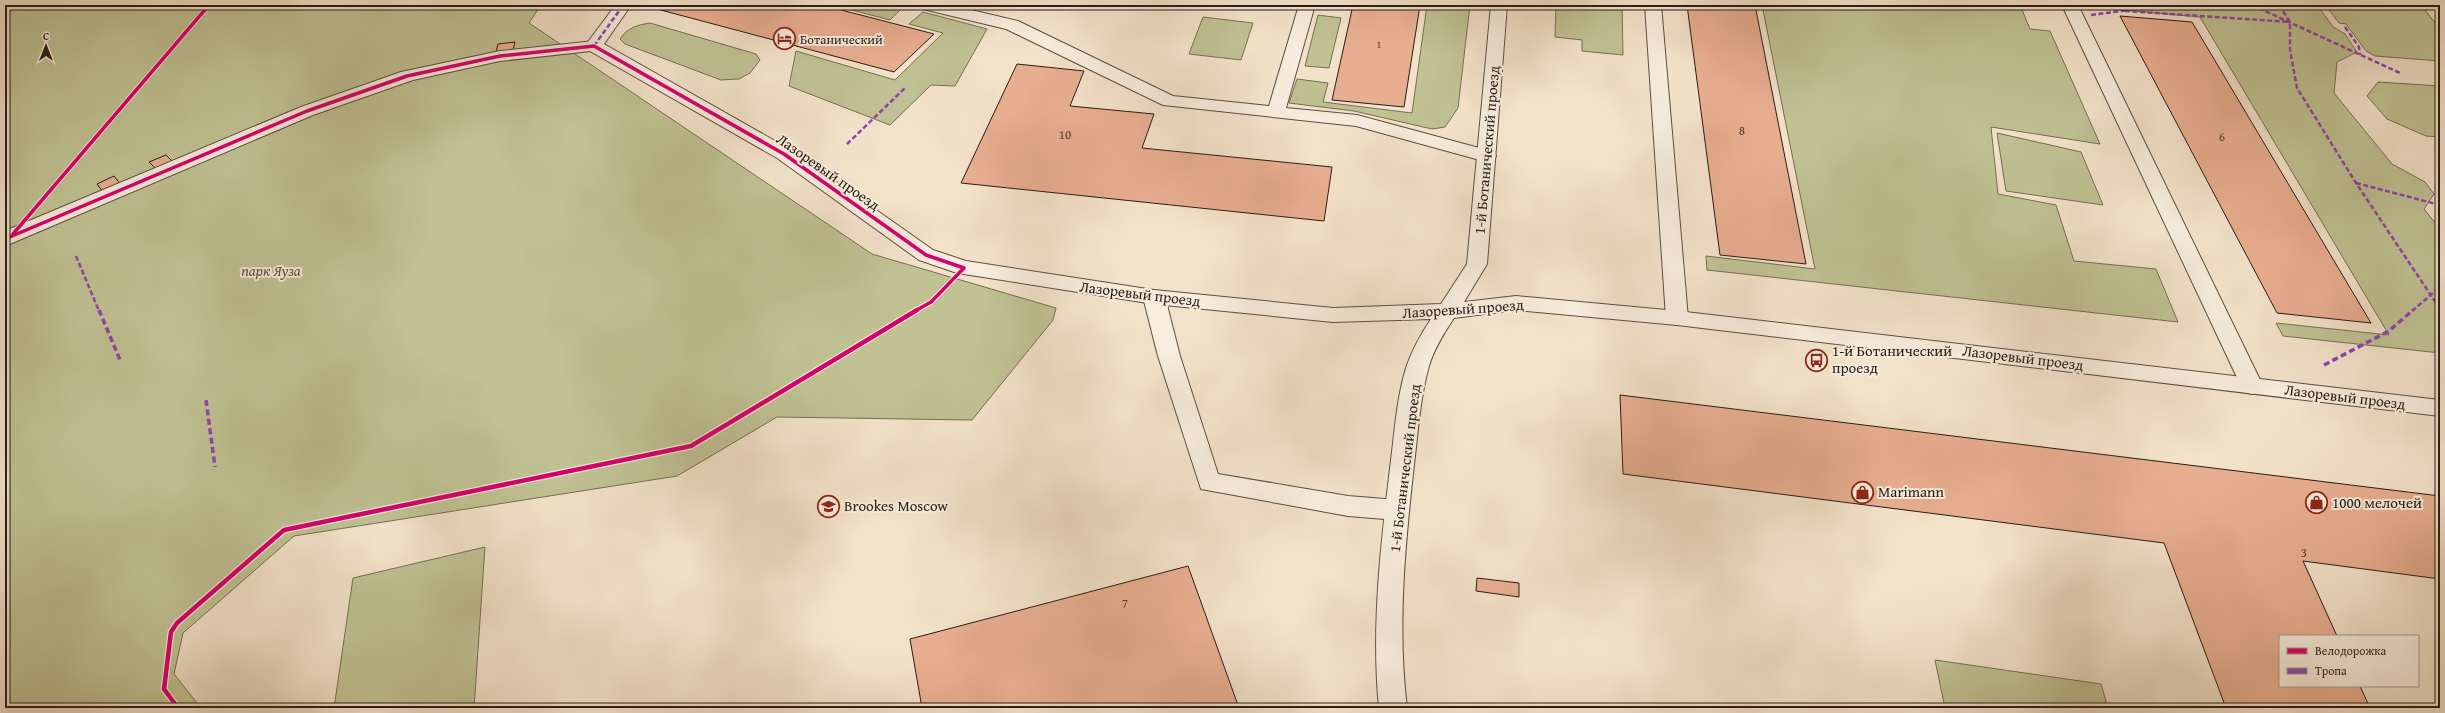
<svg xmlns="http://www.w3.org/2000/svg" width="2445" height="713" font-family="'Gentium Book Plus',serif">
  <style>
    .green { fill: #c0c294; stroke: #746f54 }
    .building { fill: #e8ae90; stroke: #291c15 }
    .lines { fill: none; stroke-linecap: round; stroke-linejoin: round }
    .lane-casing { stroke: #5c4e42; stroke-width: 2 }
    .street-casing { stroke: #5c4e42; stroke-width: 2 }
    .lane { fill: #f7ecdd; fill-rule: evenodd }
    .street { fill: #f7ecdd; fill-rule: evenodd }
    .quiet-far1 { stroke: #8e44ad; stroke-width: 2.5; stroke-dasharray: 5 2.5; stroke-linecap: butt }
    .quiet { stroke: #8e44ad; stroke-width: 3.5; stroke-dasharray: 6 3.5; stroke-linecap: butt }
    .cycleway-far1-casing { stroke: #f7ecdd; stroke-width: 5.5 }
    .cycleway-casing { stroke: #f7ecdd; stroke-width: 7 }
    .cycleway-far1 { stroke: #d6006c; stroke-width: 3.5 }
    .cycleway { stroke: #d6006c; stroke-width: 4.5 }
    .labels { text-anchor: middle; stroke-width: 4; stroke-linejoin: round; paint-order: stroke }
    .far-number-label { font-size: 11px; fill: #594034 }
    .far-poi-label { font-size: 13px; fill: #291c15; stroke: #f7ecdd; text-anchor: start }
    .number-label { font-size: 13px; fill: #594034 }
    .street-label { font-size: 15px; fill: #291c15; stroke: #f7ecdd }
    .park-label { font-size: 15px; font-style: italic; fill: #564e3b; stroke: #f7ecdd }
    .poi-label { font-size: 15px; fill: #291c15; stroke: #f7ecdd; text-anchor: start }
  </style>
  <rect width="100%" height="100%" fill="#f3e2ca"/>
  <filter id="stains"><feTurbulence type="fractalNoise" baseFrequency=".005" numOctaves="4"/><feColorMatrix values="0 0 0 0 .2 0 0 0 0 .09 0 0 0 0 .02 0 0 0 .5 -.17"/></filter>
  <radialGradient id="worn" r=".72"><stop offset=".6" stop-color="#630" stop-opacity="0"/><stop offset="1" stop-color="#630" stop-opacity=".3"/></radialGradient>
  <g class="green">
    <path d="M5,5h536l-12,18 343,231 184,54 -3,12 -81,100 -195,-3 -100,59 -383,60 -111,97 -9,41 27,34h-196z"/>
    <path d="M833,5h60l10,2 -13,13z"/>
    <path d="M1427,5h43l-12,103 -13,19 -13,2 -78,-18 -65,-8 8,-24 31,4 -5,19 89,11z"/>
    <path d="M1556,5h66l1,50 -41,-4v-11l-27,-3z"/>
    <path d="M1762,5h258l10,24 20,2 50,113 -109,-17 7,67 58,11 18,56 82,8 22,53 -471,-52 -1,-14 109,13z"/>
    <path d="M2109,5h208l16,22 12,7 12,18 -20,10 -3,31 58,71 33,18 9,12 -10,15 16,20v124l-157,-17 -7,-13 113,12 -189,-318 -89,-8z"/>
    <path d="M2325,5h96l19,24v32l-65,-5 -9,-5 -20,-27 -7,-1z"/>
    <path d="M923,12l64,17 -32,57 -24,-1 -41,40 -101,-39 7,-35 99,29 48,-47 -34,-9z"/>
    <path d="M1318,15l23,3 -12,50 -24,-2z"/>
    <path d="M1203,17l50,6 -12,37 -52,-6z"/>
    <path d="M650,23l106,31 4,6 -10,13 -11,6 -18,1 -96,-36 -5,-5c7,-11 17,-14 30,-16z"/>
    <path d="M2378,82l62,4v51l-14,-1 -39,-17 -20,-23z"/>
    <path d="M1997,133l84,19 22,53 -97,-14z"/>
    <path d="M485,547l-11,161h-140l19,-130z"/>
    <path d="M1935,660l166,24 7,24h-163z"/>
  </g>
  <g class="building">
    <path d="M663,5h159l112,29 -40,38 -237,-63z"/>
    <path d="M1353,5h67l-16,102 -72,-7z"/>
    <path d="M1687,5h68l51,259 -86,-9z"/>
    <path d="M2120,16l72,6 179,301 -94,-10z"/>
    <path d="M515,42l-2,8 -17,2 2,-8z"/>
    <path d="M1017,64l67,7 -14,35 84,8 -12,34 190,19 -8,54 -363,-38z"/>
    <path d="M166,155l7,7 -17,7 -7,-7z"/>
    <path d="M114,176l7,9 -18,7 -6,-8z"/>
    <path d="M1620,395l820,101v83l-137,-18 34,75h-57v50h80l10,22h-144l-62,-165 -541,-69z"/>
    <path d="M1188,566l51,142h-317l-12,-69z"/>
    <path d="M1477,578l42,5v14l-43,-6z"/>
  </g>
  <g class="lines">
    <defs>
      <g id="lane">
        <path d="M921,5h29l68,16 155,75 96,10 30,-101h16l-29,103 71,7 137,37 2,4 -2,4 -7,2 -131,-36 -193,-21 -157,-76 -83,-20z"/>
        <path d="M1645,5h16l27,313 -3,5 -8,2 -8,-2 -3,-5z"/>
        <path d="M2062,5h16l185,381 -3,6 -8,2 -8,-2 -3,-6z"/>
        <path d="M594,41l6,1 3,4 -3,4 -100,11 -87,19 -100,35 -308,131v-15l296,-124 100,-35 99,-21z"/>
        <path d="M1154,290l7,2 4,5 15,59 38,118 130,22 49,4 9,3 3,7 -3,7 -9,3 -49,-4 -147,-27 -43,-133 -15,-59 4,-5z"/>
      </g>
      <path id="street" d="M612,5h16l-1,6 -23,33 187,106 142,100 33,11 188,29 179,18 108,-4 26,-40 24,-259h16l-20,259 -23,38 52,-6 161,15 763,89v16l-763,-91 -161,-15 -62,8c-10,15 -20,31 -25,48 -9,32 -11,66 -15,99 -9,80 -17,163 -7,243h-28c-8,-82 2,-166 12,-248 4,-31 6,-65 16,-95 6,-17 14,-31 24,-46l-98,3 -179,-18 -197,-31 -38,-13 -142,-102 -189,-108 -3,-4 26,-35z"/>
    </defs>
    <use href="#lane" class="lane-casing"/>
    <use href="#street" class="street-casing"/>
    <use href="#lane" class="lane"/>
    <use href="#street" class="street"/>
    <g class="quiet-far1">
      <path d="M2252,5l148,68"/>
      <path d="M2279,5l11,17v28l7,38 59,95 84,126"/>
      <path d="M2142,9l30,-4"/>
      <path d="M2125,11l165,11"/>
      <path d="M2091,15l38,-5"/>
      <path d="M2345,27l14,20 1,8"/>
      <path d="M594,46l25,-35 1,-6"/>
      <path d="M847,144l59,-57"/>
      <path d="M2356,183l84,22"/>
      <path d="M76,256l23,55"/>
      <path d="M2412,311l28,-24"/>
    </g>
    <g class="quiet">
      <path d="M99,310l21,50"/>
      <path d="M2324,365l65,-34 24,-21"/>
      <path d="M206,400l9,67"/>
    </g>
    <defs>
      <g id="cycleway-far1">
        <path d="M13,234l196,-229"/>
        <path d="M5,239l302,-128 100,-35 93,-20 94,-10 190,108 142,101 38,13 -33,34 -16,9"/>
      </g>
      <path id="cycleway" d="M178,708l-14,-19 7,-57 6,-9 107,-93 407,-84 226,-136"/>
    </defs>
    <use href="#cycleway-far1" class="cycleway-far1-casing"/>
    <use href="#cycleway" class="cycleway-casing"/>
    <use href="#cycleway-far1" class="cycleway-far1"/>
    <use href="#cycleway" class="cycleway"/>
  </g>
  <defs>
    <symbol id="hotel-ring" viewBox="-11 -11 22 22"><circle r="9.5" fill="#f7ecdd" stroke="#8f2418" stroke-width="1.5"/><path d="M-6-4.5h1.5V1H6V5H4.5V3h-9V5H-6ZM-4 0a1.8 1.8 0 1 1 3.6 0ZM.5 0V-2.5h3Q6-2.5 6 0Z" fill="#8f2418"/></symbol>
    <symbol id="bus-ring" viewBox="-11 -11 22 22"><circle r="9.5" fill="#f7ecdd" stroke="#8f2418" stroke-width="1.5"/><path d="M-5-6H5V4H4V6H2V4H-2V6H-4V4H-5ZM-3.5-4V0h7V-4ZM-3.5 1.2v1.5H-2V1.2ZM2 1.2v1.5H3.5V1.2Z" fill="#8f2418"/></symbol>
    <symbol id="shop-ring" viewBox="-11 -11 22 22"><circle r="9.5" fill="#f7ecdd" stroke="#8f2418" stroke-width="1.5"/><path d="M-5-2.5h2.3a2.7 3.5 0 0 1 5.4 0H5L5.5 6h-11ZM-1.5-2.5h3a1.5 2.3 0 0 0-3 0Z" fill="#8f2418"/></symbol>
    <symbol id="school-ring" viewBox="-11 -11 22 22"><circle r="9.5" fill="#f7ecdd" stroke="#8f2418" stroke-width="1.5"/><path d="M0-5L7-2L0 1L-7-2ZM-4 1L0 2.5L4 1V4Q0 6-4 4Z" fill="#8f2418"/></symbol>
  </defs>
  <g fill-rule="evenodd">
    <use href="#hotel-ring" x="772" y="26" width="25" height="25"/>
    <use href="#bus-ring" x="1804" y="348" width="25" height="25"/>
    <use href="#shop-ring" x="1850" y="480" width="25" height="25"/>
    <use href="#shop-ring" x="2304" y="490" width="25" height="25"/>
    <use href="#school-ring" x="816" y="494" width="25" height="25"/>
  </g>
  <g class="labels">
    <g class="far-number-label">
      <text x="1379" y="48">1</text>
    </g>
    <g class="far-poi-label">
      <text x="800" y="44">Ботанический</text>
    </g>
    <g class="number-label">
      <text x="1742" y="135">8</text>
      <text x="1065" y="139">10</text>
      <text x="2222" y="141">6</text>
      <text x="2304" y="557">3</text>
      <text x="1125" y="608">7</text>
    </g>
    <g class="street-label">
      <text transform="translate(1487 150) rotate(-85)" y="5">1-й Ботанический проезд</text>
      <text transform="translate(828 172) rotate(35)" y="5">Лазоревый проезд</text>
      <text transform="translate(1140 294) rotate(7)" y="5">Лазоревый проезд</text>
      <text transform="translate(1463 309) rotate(-4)" y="5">Лазоревый проезд</text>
      <text transform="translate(2023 358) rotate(7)" y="5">Лазоревый проезд</text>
      <text transform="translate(2345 397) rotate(7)" y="5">Лазоревый проезд</text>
      <text transform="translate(1405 468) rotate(-83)" y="5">1-й Ботанический проезд</text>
    </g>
    <g class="park-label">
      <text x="271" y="276">парк Яуза</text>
    </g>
    <g class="poi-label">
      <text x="1832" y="356">1-й Ботанический<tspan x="1832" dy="17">проезд</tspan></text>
      <text x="1878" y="497">Marimann</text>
      <text x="2332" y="508">1000 мелочей</text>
      <text x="844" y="511">Brookes Moscow</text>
    </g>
  </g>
  <rect width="2445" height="713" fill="none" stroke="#f3e2ca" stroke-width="20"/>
  <rect x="6" y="6" width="2433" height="701" fill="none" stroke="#291c15" stroke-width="2"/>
  <rect x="10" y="10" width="2425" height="693" fill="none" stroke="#291c15"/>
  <rect x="2279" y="635" width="140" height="52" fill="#f7ecdd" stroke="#a5998d"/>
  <rect x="2287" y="648" width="20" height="6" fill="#d6006c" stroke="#a5998d"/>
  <text x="2315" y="655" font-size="12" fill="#291c15">Велодорожка</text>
  <rect x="2287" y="668" width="20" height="6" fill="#8e44ad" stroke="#a5998d"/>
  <text x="2315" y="675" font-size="12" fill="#291c15">Тропа</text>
  <g transform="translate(46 46)" stroke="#f7ecdd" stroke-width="3" paint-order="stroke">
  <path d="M0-3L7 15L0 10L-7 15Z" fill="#291c15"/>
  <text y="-6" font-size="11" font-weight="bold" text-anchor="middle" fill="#291c15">С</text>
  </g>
  <rect width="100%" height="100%" filter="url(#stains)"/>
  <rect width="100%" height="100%" fill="url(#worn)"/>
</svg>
